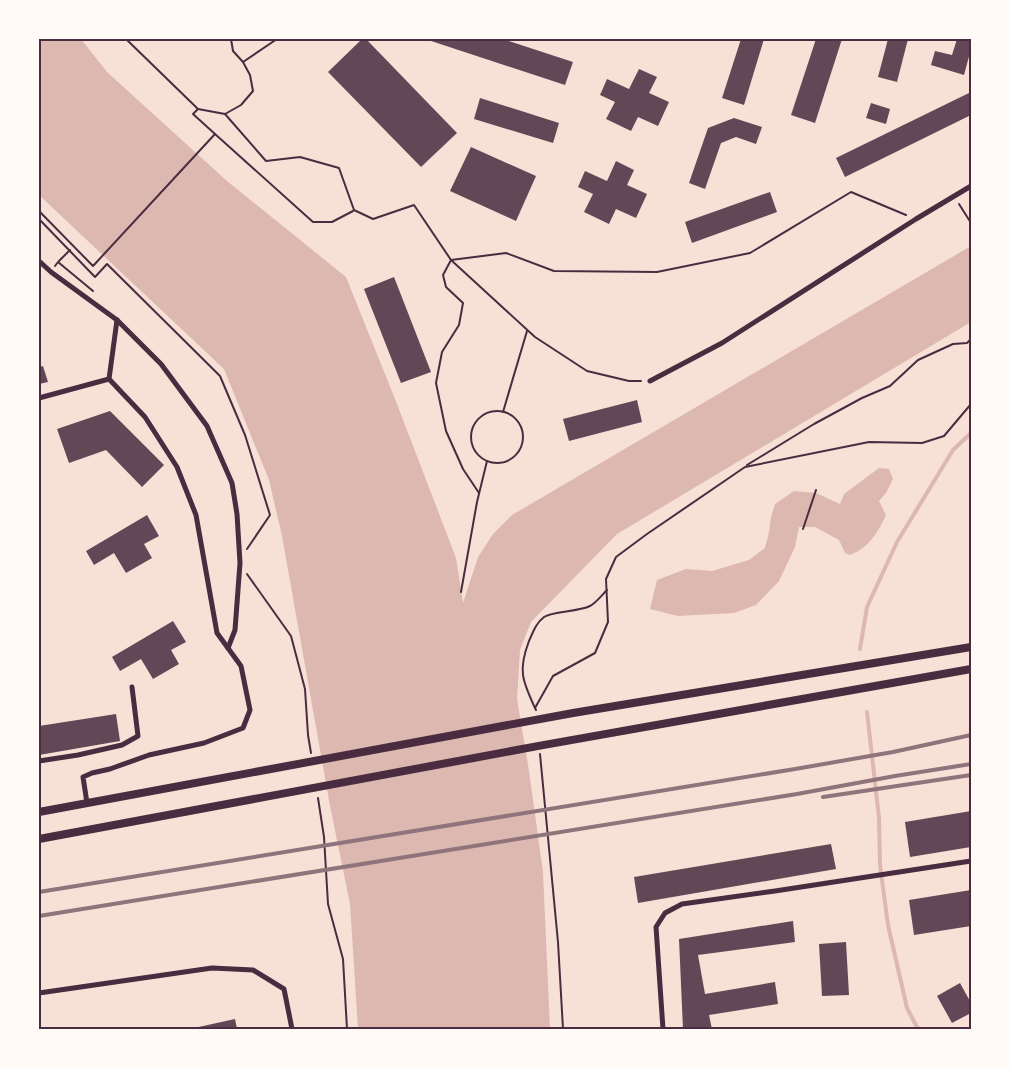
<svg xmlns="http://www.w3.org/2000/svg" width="1010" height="1068" font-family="Poppins,sans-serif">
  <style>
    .water { fill: #dcb8b0 }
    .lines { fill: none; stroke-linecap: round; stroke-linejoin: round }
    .stream { stroke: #dcb8b0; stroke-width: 4 }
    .building { fill: #644757 }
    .path { stroke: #4a2c40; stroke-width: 2 }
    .minor { stroke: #4a2c40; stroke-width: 5 }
    .primary { stroke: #4a2c40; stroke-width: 8 }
    .rail { stroke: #8f747c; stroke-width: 4 }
    .neatline { fill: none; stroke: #4a2c40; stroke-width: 2 }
  </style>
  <rect width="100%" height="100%" fill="#f7e1d7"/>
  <g class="water">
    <path d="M39,39h42l26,33 120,109 119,96 51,127 59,154 7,45 15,-46 15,-23 19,-19 459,-269v76l-354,212 -86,88 -11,28 -3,49 12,72 14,101 7,157h-192l-8,-125 -20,-98 -48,-270 -13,-56 -45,-111 -185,-174z"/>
    <path d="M879,468l10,1 4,10 -7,14 -7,8 7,14c-8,17 -17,33 -36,40l-5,-2 -6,-13 -24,-13h-16l-4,20 -16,34 -23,24 -22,8 -56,3 -28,-7 7,-29 29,-11 26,2 37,-11 16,-12 4,-16 2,-15 4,-13 19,-13 22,2 24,11 4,-10z"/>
  </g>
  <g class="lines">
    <g class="stream">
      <path d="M860,649l7,-42 30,-65 56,-92 18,-17"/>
      <path d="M867,712l12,106 1,47 8,60 19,83 11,21"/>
    </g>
  </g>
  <g class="building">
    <path d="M362,39h4l91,94 -36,34 -93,-95z"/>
    <path d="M425,39h78l70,23 -8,23z"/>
    <path d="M741,39h23l-20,66 -22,-7z"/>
    <path d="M816,39h26l-27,84 -24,-8z"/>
    <path d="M888,39h20l-11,43 -19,-5z"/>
    <path d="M957,39h14v10l-7,26 -33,-10 4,-14 17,4z"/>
    <path d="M639,69l18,8 -8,16 20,9 -11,24 -20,-9 -7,14 -25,-12 9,-17 -15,-7 7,-16 22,10z"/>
    <path d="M971,92v23l-126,62 -9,-19z"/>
    <path d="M480,98l79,25 -6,20 -79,-24z"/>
    <path d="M871,103l19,6 -4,15 -20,-6z"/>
    <path d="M734,118l28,9 -6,17 -20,-7 -15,6 -16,46 -16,-6 19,-55z"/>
    <path d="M471,147l65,29 -20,45 -66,-30z"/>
    <path d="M616,161l18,9 -7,15 20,9 -11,24 -20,-9 -7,15 -25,-12 9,-18 -15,-7 7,-16 22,10z"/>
    <path d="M770,192l7,20 -85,31 -7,-21z"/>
    <path d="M394,277l37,95 -30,11 -37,-94z"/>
    <path d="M43,366l5,16 -9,2v-17z"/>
    <path d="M637,400l5,22 -73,19 -6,-22z"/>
    <path d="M110,411l54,54 -22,22 -36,-37 -37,13 -12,-34z"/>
    <path d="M147,515l12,21 -15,8 8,14 -26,15 -12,-20 -20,12 -8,-14z"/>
    <path d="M173,621l13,21 -15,8 8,14 -26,15 -12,-20 -21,12 -8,-14z"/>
    <path d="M116,714l4,27 -81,14v-29z"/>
    <path d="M971,811v36l-61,10 -5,-35z"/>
    <path d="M831,844l5,25 -198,34 -4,-26z"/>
    <path d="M971,890v36l-57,9 -5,-35z"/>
    <path d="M793,921l2,21 -97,13 7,39 70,-12 3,22 -69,11 3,14h-29l-4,-90z"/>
    <path d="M846,942l3,53 -27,1 -3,-52z"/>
    <path d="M960,983l11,20v10l-19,10 -15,-27z"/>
    <path d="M235,1019l2,10h-43v-1z"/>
  </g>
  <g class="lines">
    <g class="path">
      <path d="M126,39l72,70 27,5 16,-9 12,-14 -3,-16 -7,-13 -10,-11 -2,-12"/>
      <path d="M243,62l34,-23"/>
      <path d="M198,109l-5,5 22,20"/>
      <path d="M225,114l41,47 34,-4 39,11 15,42 19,9 41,-14 37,55 55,-7 48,18 103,1 93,-19 101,-61 55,23"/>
      <path d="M959,204l12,19"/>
      <path d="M39,211l54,55 122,-132 98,88h19l21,-11"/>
      <path d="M39,219l56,58 12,-13 113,112 25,59 25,80 -23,34"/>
      <path d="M59,261l11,-11"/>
      <path d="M55,266l3,-4 35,29"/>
      <circle cx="497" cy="437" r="26"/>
      <path d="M503,412l24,-81"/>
      <path d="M747,465l67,-41 48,-26 28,-12 28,-26 35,-16 14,-1 4,-4"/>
      <path d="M479,493l-16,-24 -17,-38 -10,-48 6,-31 17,-27 4,-22 -17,-16 -3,-12 8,-15 84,77 52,34 42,10h12"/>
      <path d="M803,529l13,-39"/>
      <path d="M247,574l44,62 14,53 3,46 3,18"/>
      <path d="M461,592l16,-90 10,-41"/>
      <path d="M535,708c-13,-28 -17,-38 -6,-67 4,-9 7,-18 15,-24 8,-6 34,-5 46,-11 6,-3 12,-11 17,-16"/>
      <path d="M536,710l-1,-2 18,-32 42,-23 13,-31 -2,-43 10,-22 31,-23 98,-67 124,-25 53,1 22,-7 27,-32"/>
      <path d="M540,754l18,188 5,87"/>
      <path d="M318,798l6,39 4,67 15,55 4,70"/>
    </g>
    <g class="minor">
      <path d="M39,261l12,11 66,48 44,44 46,62 25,57 5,31 3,49 -5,67 -7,18"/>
      <path d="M109,379l8,-59"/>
      <path d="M650,381l72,-38 194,-124 55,-33"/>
      <path d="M39,398l70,-19 36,38 32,50 19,48 21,118 24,33 9,44 -7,18 -39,15 -55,12 -39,14 -18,4 -9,4 4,26"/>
      <path d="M39,761l39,-6 44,-10 16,-9 -6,-49"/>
      <path d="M39,993l173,-25 41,2 31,19 8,40"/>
      <path d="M663,1029l-7,-102 9,-14 17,-9 93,-13 196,-30"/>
    </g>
    <g class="primary">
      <path d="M39,812l534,-99 398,-66"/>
      <path d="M39,839c310,-59 621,-116 932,-170"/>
    </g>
    <g class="rail">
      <path d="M823,797l148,-22"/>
      <path d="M39,892l756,-123 98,-17 78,-17"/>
      <path d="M39,916l758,-122 98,-18 76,-12"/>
    </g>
  </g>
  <rect width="1010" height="1068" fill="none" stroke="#fffaf5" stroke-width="81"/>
  <rect x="40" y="40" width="930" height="988" class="neatline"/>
</svg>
